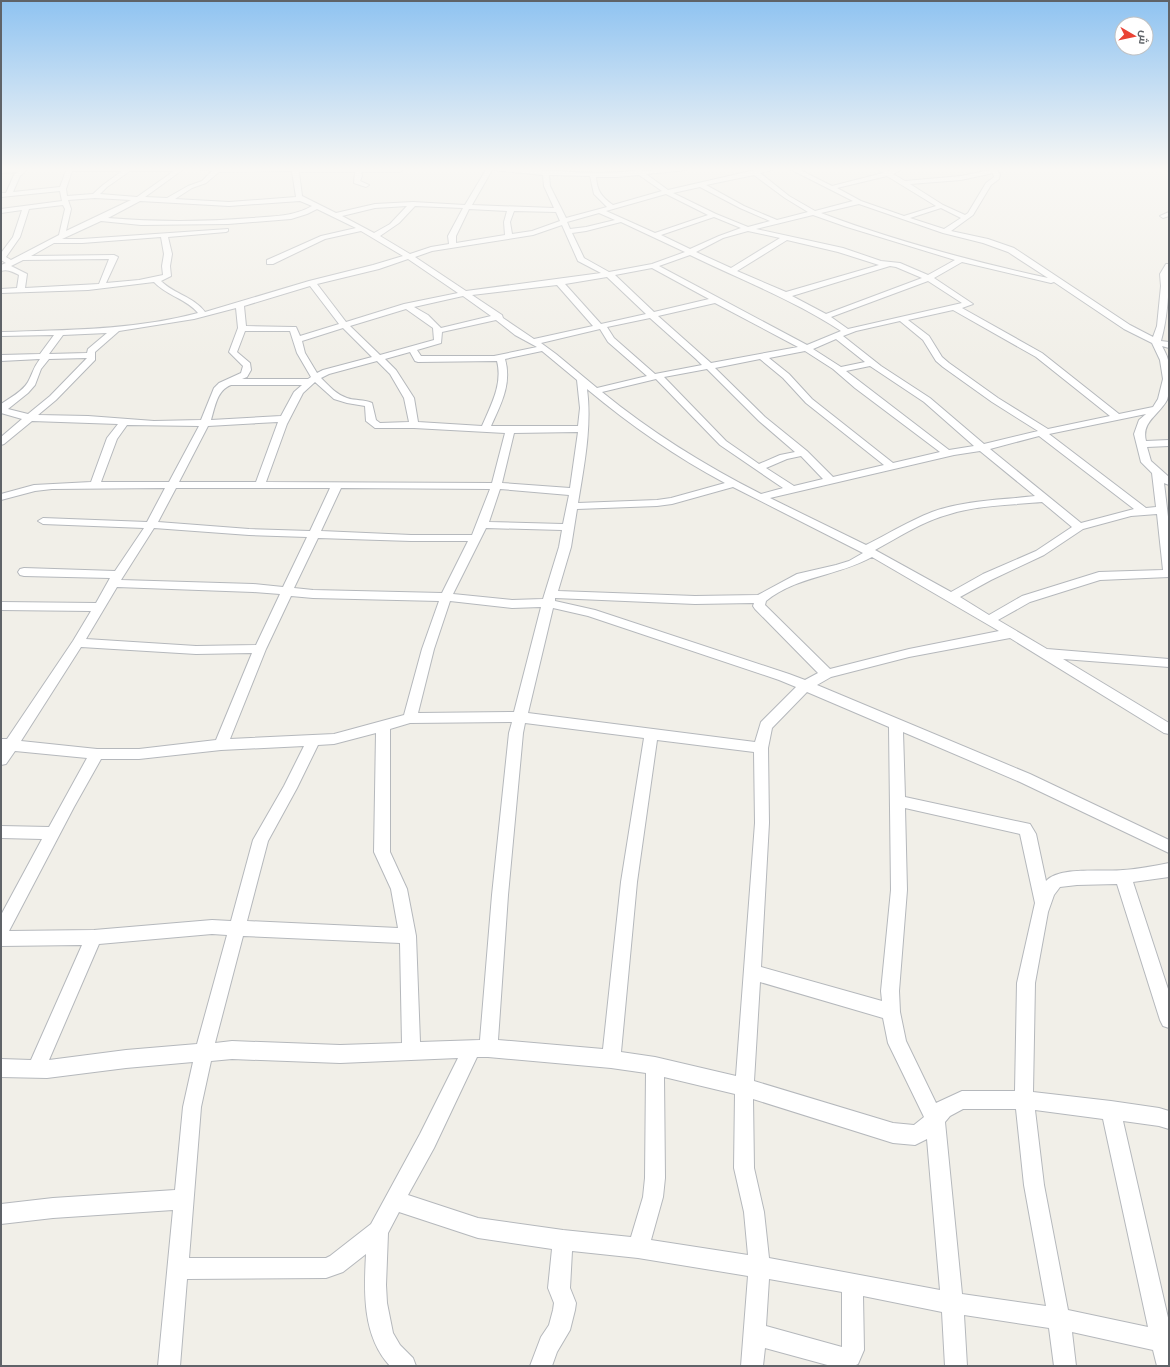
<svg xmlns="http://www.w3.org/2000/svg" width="1170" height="1367" font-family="Inter,Cairo,sans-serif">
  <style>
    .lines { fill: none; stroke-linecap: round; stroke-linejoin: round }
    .street-casing { stroke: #b5b8bc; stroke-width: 2 }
    .street { fill: #fff; fill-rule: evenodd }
  </style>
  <rect width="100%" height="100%" fill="#f1efe8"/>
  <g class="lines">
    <defs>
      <g id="street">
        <path d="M29,168l-9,8 -7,16 47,-5 7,-19h118l-40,29 22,1 21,-12 14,-5 10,-10 -19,-3h207l3,2 -3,2h-39l1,4 -2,5 9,4 -3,2 -12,-4 1,-11h-56l3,24 34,17 39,-9 38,-2 52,3 22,-37c49,0 98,8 148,3l-4,-3h7l4,3 48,-3 -3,2 -41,4 22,16 87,-20 24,-2 -19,5 29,23 26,15 38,-10 -65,-33h8l36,18 51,-13 -7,-5h8l4,3 7,-3h9l-11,6 12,7 56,-5 29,-6 -1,-2h6l5,6 -1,5 -8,6 -18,30 -22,16 37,8 26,9 116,77 23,12 4,-11 4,-40 -1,-12 6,-10h3c0,25 -1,52 -8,77l8,1v6l-7,-2c2,4 5,9 6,14 2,7 2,33 -1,40 -8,15 -26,22 -21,41l23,-1v6l-22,1 4,14 18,16v8l-5,-2 5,42v52l-69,3 -70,22 -32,18 49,29 122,10v8l-106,-8 106,64v11l-5,-1 -154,-95 -101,19 -78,20 -14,8 213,89 139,66v13l-149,-71 -117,-50 2,65 125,27 6,10 10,47c13,-15 57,-9 77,-11 16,-1 31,-4 46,-7v14l-36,5 36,110v36l-6,-2 -3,-6 -43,-136 -40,1 -17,2 -6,8 -6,17 -13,71 -2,109 78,9 48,7 10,3v18l-10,-3 -36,-5 46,201v44h-12l-4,-16 -81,-18 4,34h-22l-5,-38 -85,-13 3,51h-22l-3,-54 -79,-16 1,54 -6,14 -4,2h-23l-66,-18 -2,18h-22l7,-90 -110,-18 -66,-7 -2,37 6,15 -1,7 -5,20 -13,22 -5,14h-22l11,-29 8,-12 4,-15 1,-7 -6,-15 4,-39 -74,-11 -79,-26 -11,21 -2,52 1,18 6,30 7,12 13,13 3,8h-26c-28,-30 -26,-75 -24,-112l-23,18 -17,6 -139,1 -7,87h-22l15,-156 -120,8 -52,6v-20l52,-6 122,-8 8,-83 10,-45 -67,6 -79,10 -46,-1v-18l30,1 51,-115 -81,1v-31l41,-76 -41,-1v-12l48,1 38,-69 -72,-7 -9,13 -5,1v-26h6l66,-98 18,-30 -90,-1v-8l95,1 14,-25 -86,-2 -4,-1 -2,-3 2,-3 4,-1 91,3 29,-43 -101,-4 -5,-3 5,-3 104,4 18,-34 -113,1 -17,2 -34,9v-6l33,-9 57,-3 16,-44 11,-14 -86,-3 -28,23 -3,1v-8l21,-18 -21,-6v-9c9,-6 22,-13 27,-22 5,-9 5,-14 12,-23l-39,2v-6l39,-1 14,-19 -53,1v-4c66,-2 133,-2 197,-19 -11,-14 -31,-17 -44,-31l-66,8 -87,3v-4l16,-1 2,-13c-6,-3 -11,-6 -18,-4v-6l5,-2 -5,-3v-7l12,-16 9,-27 -21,3v-4l61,-8 -2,-10 -59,6v-4h5l8,-18 3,-3 -16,1v-4zM492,170l51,5 1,11 10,22 -82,-3zM72,171h50l-19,14 -10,9 -26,2 -1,-7zM130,171h44l-37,26 -37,-3 7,-7zM292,171l4,26 -67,5 -54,-3 17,-11 14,-5 13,-11zM993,173l1,4 -8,6 -18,30 -3,2 -22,-10 -33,-21 51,-4zM549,175l41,1 4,18 13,13 -41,11 -16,-32zM639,175l23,16 -49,14c-12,-8 -16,-15 -17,-28h21zM754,175l31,23 23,14 -31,8 -33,-14 -38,-21zM887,176l49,30 -32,10 -43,-15 -24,-13zM700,187l40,21 30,13 -22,6 -32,-13 -43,-21zM666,194l42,21 -53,18 -49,-22zM95,198l36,2 -65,31 5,-22 -3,-9zM140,201l89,5 71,-5 12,5c-19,11 -39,10 -60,12 -48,4 -97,4 -144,0zM859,204l84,29 40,10 25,9 40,26c-77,-17 -153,-37 -227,-65zM63,205l2,4 -6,26 -48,25 -5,-3 14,-20 9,-28zM407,206l-17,18 -16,9 -32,-17 33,-8zM415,206l48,2 -15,28 1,8 -18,3 -21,7 -30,-18 19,-13zM941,208l20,10 -17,11 -34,-11zM317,209l39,19 -35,8 -54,24v4h6l52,-25 36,-8 42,25 -30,9 -64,16 -104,31c-11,-15 -31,-18 -44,-31l10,-5 -1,-10 2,-12 -4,-17 58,-5 2,-1v-2l-146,10h-20l39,-18 40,4 87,-1 63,-5 16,-5zM469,209l38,2 -3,11 1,13 -49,8v-7zM514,211l42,1 4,9 -28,10 -20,3 -2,-12zM599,213l16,7 -29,7 -16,2 -3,-7zM813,215l34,12 108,33 -27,15 -28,-12 -19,-2 -38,-13 -87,-19zM714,217l27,11 -22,8 -29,13 -29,-14zM621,222l64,30 -33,12 -43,8 -25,-14 -12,-25 14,-2zM562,225l16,36 23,12 -135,18 -51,-34 17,-6 101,-16zM748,231l32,7 -49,30 -35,-16 27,-14zM161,237l3,17 -2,12 1,9 -24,5 -33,3 12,-26 -4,-2 -83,1 23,-13h28zM787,240l51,12 41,13 -93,27 -49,-21zM690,255c51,25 104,45 151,76l-34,14 -148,-79zM109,259l-10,25 -74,4 2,-14 -16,-8 12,-6zM408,259l50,34 -54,11 -58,18 -29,-38 62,-15zM962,262l89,21 3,-1 70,47 28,14 8,17 3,19 -5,20 -5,8 -34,7 -77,-61 -80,-45 11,-4 -39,-26zM890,266l6,1 26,11 -96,36 -34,-18zM652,268l57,31 -55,13 -39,-37zM607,277l39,37 -45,10 -36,-40zM928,281l34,22 -114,26 -17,-12zM557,285l36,41 -59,13 -31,-21 -1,-3 -30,-20zM310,286l29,38 -39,12 -4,-9h-3l-47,-1 -2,-20zM463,296l28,20 -50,12 -13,-13 -14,-8zM715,303l83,44 -87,16 -53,-47zM236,308l2,20 -9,24 14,14 -2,7 -22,10 -5,5 -13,32 -47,1 -66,-5 -50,-1 18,-15 39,-40v-8l24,-21 75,-12zM406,309l27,19 1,12 -54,15 -30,-29zM953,310l83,47 74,59 -62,13 -50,-31 -49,-35 -7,-6 -13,-21 -21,-16zM650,318l46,41 6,6 -47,9 -41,-36 -7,-11zM496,320l19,15 22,12 -43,9h-73l-4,-6 24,-7 1,-11zM900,321l23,19 13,21 7,6 49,35 46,29 -54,13 -54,-46 -49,-32 -38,-30 13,-5zM343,328l29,29 -49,13 -6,3 -12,-20 -3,-12zM600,329l8,13 39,34 -50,12 -41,-34 -15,-11zM245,331h45l7,22 14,24 -3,2h-66l5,-2 4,-7 -1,-7 -13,-11zM107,333l-19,16 -1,4 -38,1 14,-19zM836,339l29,23 -24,5 -28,-18zM542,351l35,29 3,28 -2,18h-87c10,-22 21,-42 14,-67zM805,351l28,18 22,19 85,64 -47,11 -81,-64 -23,-25 -20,-16zM410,352l5,9 3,1 79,-1c6,23 -6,44 -15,65l-64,-4 -4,-24 -18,-28 -11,-11zM87,358l-37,38 -22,18 -20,-5 20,-16 7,-8 6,-16 8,-10zM760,359l23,19 23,25 78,62 -51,12 -26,-26 -42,-34 -50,-49zM377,361l13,13 14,24 5,24 -29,1 -4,-3 -4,-17c-8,-4 -17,-2 -25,-5 -10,-3 -18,-12 -26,-20l8,-4zM870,366l54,36 50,44 -25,4 -103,-79zM707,369l52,52 36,31 -15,3 -21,9 -33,-23 -62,-64zM656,379l64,66 63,43 -22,6c-57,-29 -110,-62 -159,-102zM315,382l19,17 13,4 18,3 1,15 9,7h39l91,5 -13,50 -226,-1 21,-58 16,-31zM231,385h71l-8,7 -13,24 -70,4c4,-13 6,-30 20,-35zM587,389c43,36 89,68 138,94l-54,15 -14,2 -79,3c6,-37 14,-77 9,-114zM1146,414l-7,6 -5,14 7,28 11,11 4,34 -10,1 -97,-74zM278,422l-22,60h-77l29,-56zM127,425l72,1 -30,56h-68l16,-43zM578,432l-8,56 -68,-5 12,-50zM1039,436l95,73 -53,14 -91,-74zM980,451l55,45c-34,4 -70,4 -103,16 -23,9 -44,22 -66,33l-96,-47 184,-43zM801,456l22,23 -29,7 -28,-18 21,-9zM733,487l130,66 -14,8 -13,4 -39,9 -39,21 -63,1 -137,-5 13,-44 6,-38 80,-3 15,-2zM176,488h154l-20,43 -61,-2 -91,-7zM341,488l149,1 -18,46h-61l-90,-4zM500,489l69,6 -6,29 -74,-2zM1042,502l30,25 -36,24 -53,23 -32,18 -76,-42c24,-13 48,-29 75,-36 29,-9 61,-9 92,-12zM1157,514l6,56 -64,2 -77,24 -33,19 -29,-18 31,-17 53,-25 39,-26 48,-13zM154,528l95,7 58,2 -24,50 -30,-3 -132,-4zM486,528l76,2 -3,17 -16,52 -31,1 -59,-6zM318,538l93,3h57l-26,52 -129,-3 -19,-2zM872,557l127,74 -90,18 -79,20 -65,-64 1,-4c31,-25 72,-25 106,-44zM117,587l136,5 27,2 -24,51 -60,1 -110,-7zM291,596l22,2 126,3 -17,48 -18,66 -70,19 -104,5 36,-90zM555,598l140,6 59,-1 -1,3 2,3 63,64 -13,7 -16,-6 -194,-64 -40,-9zM450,601l62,7 29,-1 -27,105 -96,1 16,-64zM553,608l35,8 191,64 17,7 -35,35 -6,20 -227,-29zM81,647l115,7 56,-1 -36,87 -77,9h-42l-76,-8zM807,692l82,35 2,163 -10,101 1,10 -121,-34 8,-144 -1,-75 4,-20zM512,722l-3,11 -17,162 -12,145 -60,2 -4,-106 -9,-47 -17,-37v-123l20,-6zM525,723l119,15 -23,144 -18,167 -105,-9 10,-145 15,-162zM376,733l-2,119 17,37 7,39 -151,-7 21,-80 29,-53 21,-43 16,-1zM657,740l97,12 1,71 -19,253 -81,-19 -34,-5 16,-170zM304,746l-20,40 -31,54 -22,81 -19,-1 -118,10 -85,1 65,-124 27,-48h38l82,-9zM905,808l115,26 15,69 -18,80 -2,108h-53l-26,12 -30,-62 -6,-29 -1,-21 8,-101zM212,934l15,1 -30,109 -71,6 -77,10 50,-116zM243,936l157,7 2,100 -62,2 -108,-4 -17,2zM760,982l123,36 5,25 36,74 -10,8 -21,-2 -139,-42zM477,1057h11l123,11 35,5 -1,105 -2,19 -12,40 -68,-7 -85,-12 -70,-23 26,-47zM458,1058l-38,76 -49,90 -41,32 -4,2h-137l12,-151 10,-46 21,-2 108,4zM664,1077l71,17 -1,74 10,44 4,43 -97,-15 12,-43 2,-19zM753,1099l140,44 22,2 12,-6 13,151 -171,-32 -5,-46 -10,-44zM963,1109h53l8,76 22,121 -84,-12 -17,-172 5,-6zM1035,1110l68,9 45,208 -80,-17 -24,-125zM769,1279l73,13v55l-76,-21z"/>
        <path d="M1162,168h7v4z"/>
        <path d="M1169,212v4l-6,2 -3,-2z"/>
      </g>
    </defs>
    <use href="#street" class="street-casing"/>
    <use href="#street" class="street"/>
  </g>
  <linearGradient id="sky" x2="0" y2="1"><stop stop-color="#8fc3f1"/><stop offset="0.47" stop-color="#f9f8f5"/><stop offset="1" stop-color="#f9f8f5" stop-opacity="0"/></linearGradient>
  <rect width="1170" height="360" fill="url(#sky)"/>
  <rect width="1170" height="1367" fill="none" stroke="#5f6368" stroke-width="4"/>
  <g transform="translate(1134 36) rotate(99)"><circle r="19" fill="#ffffff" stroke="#bfc1c3"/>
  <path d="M0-3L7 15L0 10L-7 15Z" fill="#ea4335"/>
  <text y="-6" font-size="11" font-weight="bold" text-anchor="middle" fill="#5f6368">ش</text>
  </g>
</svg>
